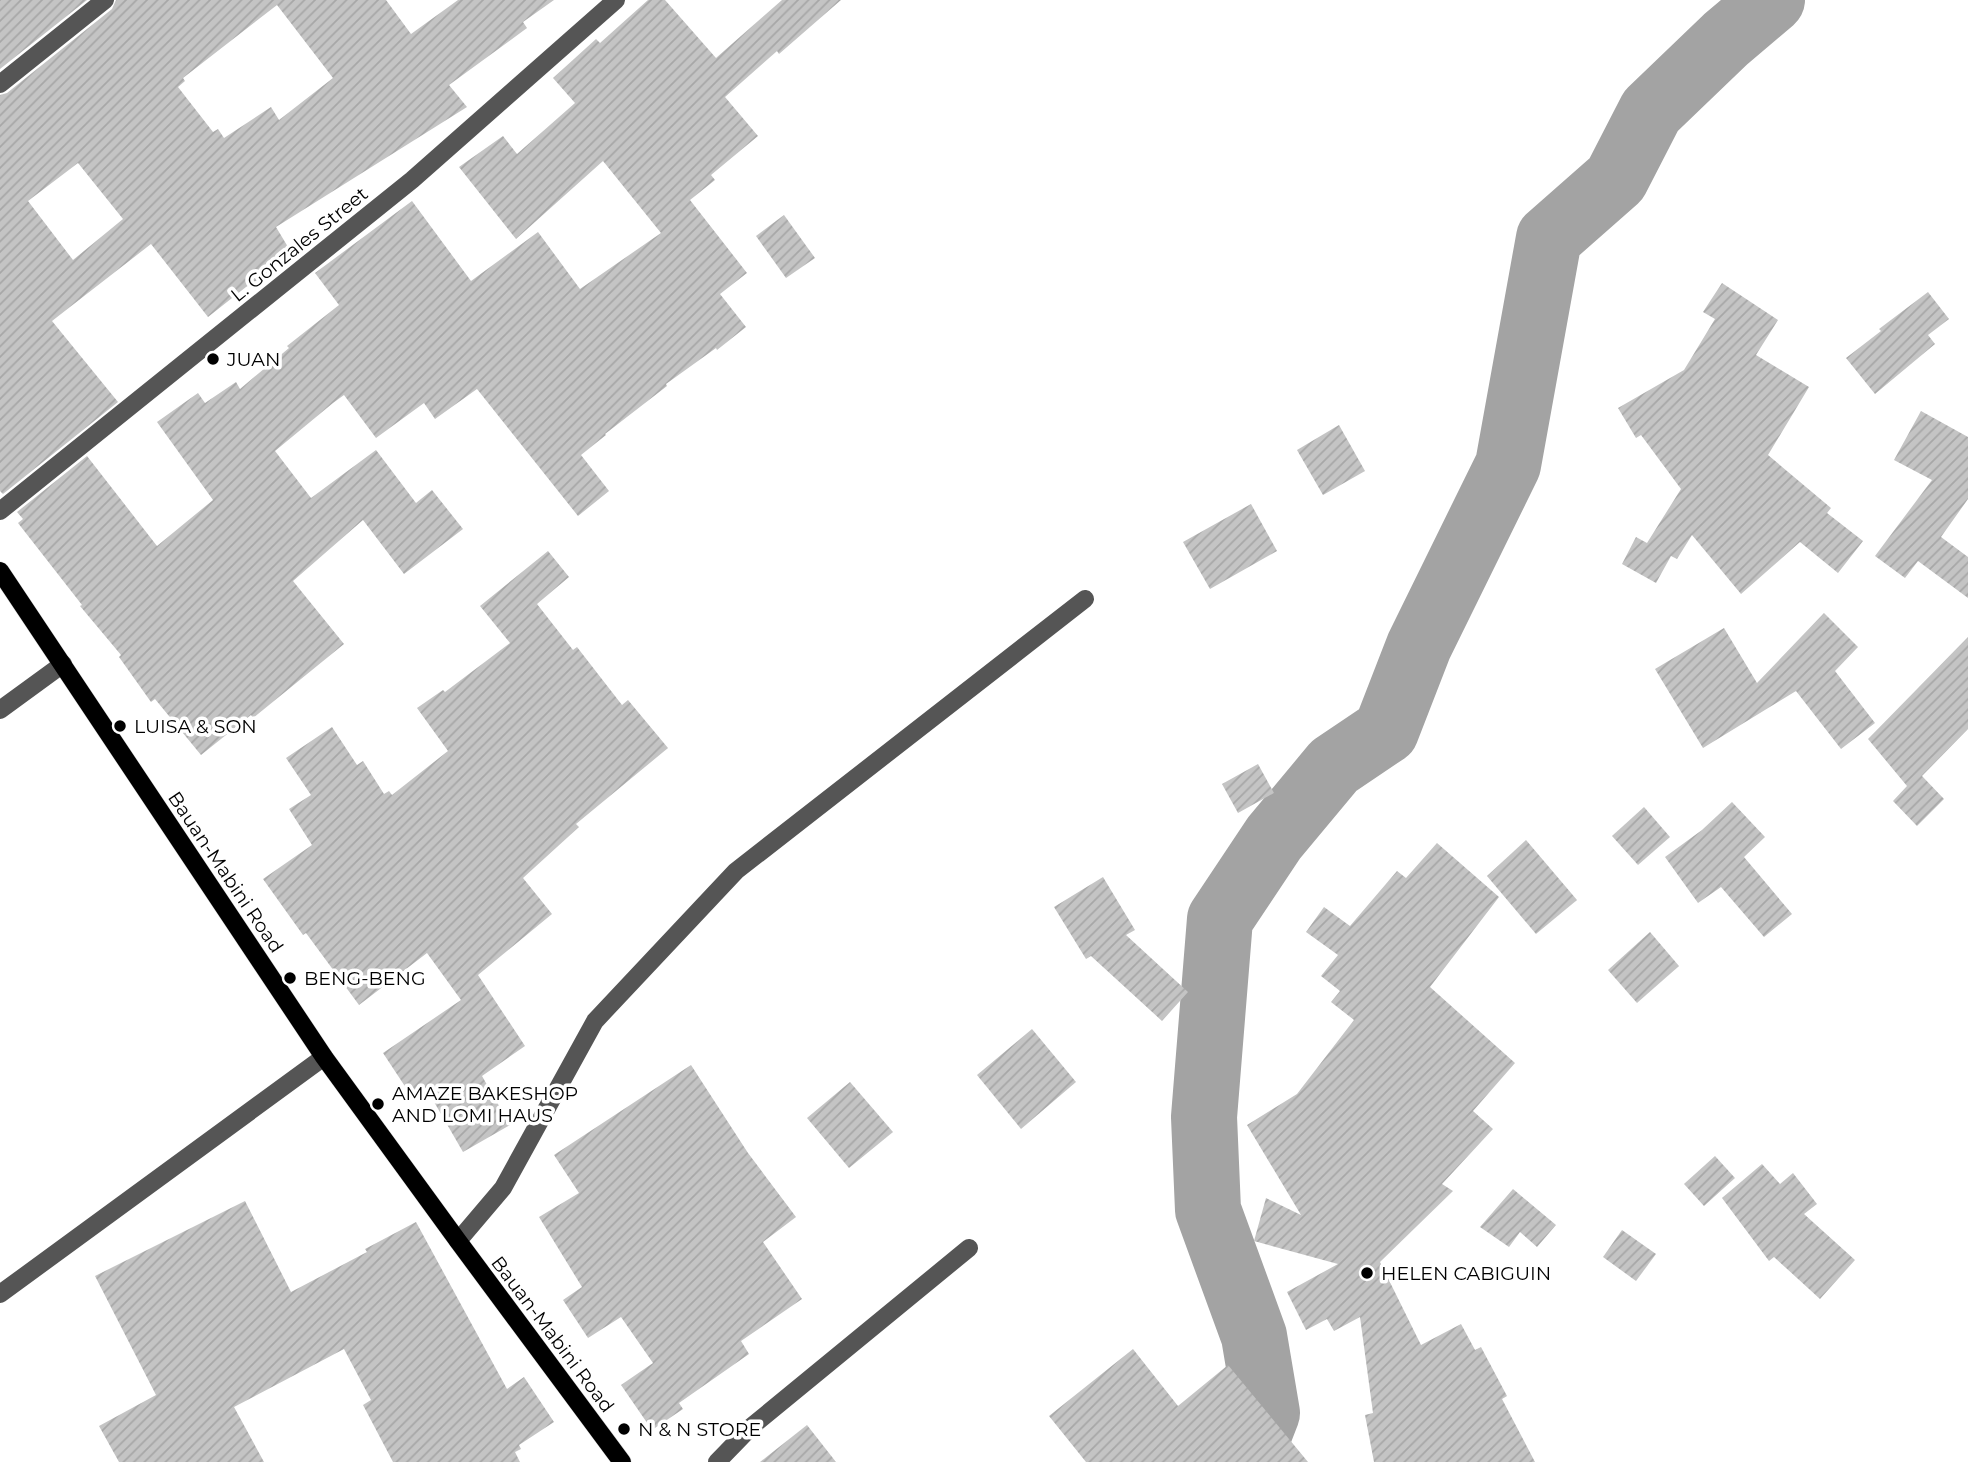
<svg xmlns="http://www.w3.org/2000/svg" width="1968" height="1462" font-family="Montserrat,sans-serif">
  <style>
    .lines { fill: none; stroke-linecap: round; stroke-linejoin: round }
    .river { stroke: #a3a3a3; stroke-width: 66 }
    .building { fill: url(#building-hatch); fill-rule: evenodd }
    .major-casing { stroke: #dbdbdb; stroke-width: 19 }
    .minor { stroke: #555; stroke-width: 18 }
    .major { stroke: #000; stroke-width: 18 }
    .poi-dot { fill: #000; stroke: #fff; stroke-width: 2.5 }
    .labels { text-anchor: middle; stroke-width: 7; stroke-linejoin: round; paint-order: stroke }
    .street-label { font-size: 19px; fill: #000; stroke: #fff }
    .poi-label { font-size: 19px; fill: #000; stroke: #fff; text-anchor: start }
  </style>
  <defs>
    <pattern id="building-hatch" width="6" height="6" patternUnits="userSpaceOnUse" patternTransform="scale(1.75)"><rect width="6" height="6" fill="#c4c4c4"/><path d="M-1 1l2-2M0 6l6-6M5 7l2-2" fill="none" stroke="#a7a7a7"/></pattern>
  </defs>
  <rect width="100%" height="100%" fill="#fff"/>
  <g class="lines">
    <path class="river" d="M1248,1462l19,-49 -13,-77 -46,-126 -4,-93 16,-198 54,-81 60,-72 52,-35 33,-85 89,-181 41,-227 67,-59 35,-68 75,-72 46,-39"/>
  </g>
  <g class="building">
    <path d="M0,0h87l-87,69z"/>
    <path d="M116,0h270l25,34 47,-34h96l-31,22 4,6 -78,57 18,22 -191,120 18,30 -48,30 -38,30 -57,-73 -99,77 66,81 -115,92 -3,-3v-396l7,-2 105,-84zM277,5l56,73 -54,42 -8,-13 -47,31 -6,-9 -5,3 -35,-45 7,-6 -2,-3zM78,163l45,56 -50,41 -45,-59z"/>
    <path d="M648,0h17l51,58 66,-58h59l-62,54 -2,-3 -52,46 33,39 -47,39 4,5 -25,20 57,73 -27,21 26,33 -29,23 -1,-2 -50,36 1,2 -62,48 1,1 -25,20 28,36 -31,25 -101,-127 -42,30 -11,-16 -48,35 -32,-43 -11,8 -58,48 36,47 65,-48 40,53 16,-13 31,39 -59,45 -41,-54 -70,61 51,63 -91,74 -2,-3 -50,40 -46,-56 -4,3 -32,-45 2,-2 -41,-49 2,-1 -64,-82 5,-4 -6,-7 70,-56 70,90 56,-46 -56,-78 41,-29 7,10 31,-21 4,7 49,-41 -2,-2 52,-41 -24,-32 97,-72 59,80 67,-49 42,57 81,-56 -58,-72 -87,78 -57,-72 44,-31 14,18 58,-51 -22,-25 43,-39 4,4z"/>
    <path d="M784,215l31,43 -29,20 -30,-42z"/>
    <path d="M1722,283l56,37 -22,35 53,32 -41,68 63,53 -4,5 36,28 -25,32 -38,-31 -59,52 -49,-59 -15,24 -6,-3 -15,27 -34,-19 14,-27 11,6 34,-54 -40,-54 -5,3 -18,-30 66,-38 31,-51 -12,-7z"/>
    <path d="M1928,292l21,27 -21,16 7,9 -60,50 -29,-36 35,-27 -2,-2z"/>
    <path d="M1921,411l47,26v62l-27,38 27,20v41l-50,-37 -13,17 -30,-22 57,-76 -38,-20z"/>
    <path d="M1339,425l26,46 -42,24 -26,-45z"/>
    <path d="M1251,504l26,47 -67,38 -27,-47z"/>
    <path d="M548,551l21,26 -32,27 36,46 4,-3 45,58 6,-5 40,48 -92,76 3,3 -56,51 29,36 -74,61 47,71 -43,30 28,49 -47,27 -37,-64 -14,9 -29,-44 78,-53 -34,-47 -68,52 -53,-72 -3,2 -40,-56 49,-34 -23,-36 22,-14 -25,-37 46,-31 25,38 6,-4 21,33 5,-3 3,4 56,-44 -31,-43 26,-18 2,2 65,-49 -30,-37z"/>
    <path d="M1824,613l34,34 -23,24 40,52 -34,26 -45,-58 -93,57 -48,-79 69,-41 33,55z"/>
    <path d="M1968,637v92l-46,47 22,23 -27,27 -24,-25 14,-15 -39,-47z"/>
    <path d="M1258,764l16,29 -36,20 -16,-29z"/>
    <path d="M1732,802l33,35 -21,20 48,57 -28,23 -43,-50 -23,16 -33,-46 37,-27z"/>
    <path d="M1644,807l26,30 -32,28 -26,-29z"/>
    <path d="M1526,840l51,60 -41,34 -49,-58z"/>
    <path d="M1437,843l62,54 -69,90 85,76 -42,48 20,18 -51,55 11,7 -73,71 41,83 40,-21 14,26 6,-3 26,49 -5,3 33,63h-161l-9,-47 8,-2 -13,-96 -26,14 -7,-12 -21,11 -19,-38 51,-28 -84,-23 12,-43 35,17 -54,-90 50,-31 57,-74 -23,-18 9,-11 -19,-15 17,-21 -32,-23 18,-25 26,19 47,-55 9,7z"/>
    <path d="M1103,877l32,53 -9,5 62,57 -26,29 -71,-65 -5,3 -32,-52z"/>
    <path d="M1650,932l29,34 -42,37 -29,-33z"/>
    <path d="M1032,1029l44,53 -55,47 -44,-54z"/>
    <path d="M691,1065l57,88 48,64 -33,25 39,57 -61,42 8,13 -70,49 4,6 -31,21 -31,-45 32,-22 -32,-46 -33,21 -25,-38 19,-13 -43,-70 40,-24 -25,-38z"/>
    <path d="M850,1082l43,50 -44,36 -42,-50z"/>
    <path d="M1715,1156l20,22 -31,28 -20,-22z"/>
    <path d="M1762,1164l18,20 13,-11 24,31 -13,10 51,46 -35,39 -46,-42 -5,4 -47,-63z"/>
    <path d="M1513,1189l43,36 -19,22 -17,-15 -11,15 -29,-20z"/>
    <path d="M245,1201l46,91 76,-40 -2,-3 51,-27 91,167 17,-12 30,45 -35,23 2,4 -6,3 5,10h-127l-30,-57 8,-5 -27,-51 -110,58 30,55h-145l-20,-36 57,-31 -61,-119z"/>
    <path d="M1622,1230l34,24 -20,27 -33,-24z"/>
    <path d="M1133,1349l45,57 50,-41 80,97h-222l-37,-46z"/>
    <path d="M807,1425l29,37h-76z"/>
  </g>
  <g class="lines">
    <defs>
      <path id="major" d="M0,571l324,486 134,184 164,221"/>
    </defs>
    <use href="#major" class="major-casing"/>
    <g class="minor">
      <path d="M0,84l105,-84"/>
      <path d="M0,511l412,-331 204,-180"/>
      <path d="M0,710l63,-46"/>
      <path d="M458,1241l45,-53 92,-167 141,-150 349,-272"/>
      <path d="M0,1294l324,-237"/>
      <path d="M717,1462l34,-35 218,-179"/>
    </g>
    <use href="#major" class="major"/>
  </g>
  <g class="poi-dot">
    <circle cx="213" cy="359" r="7"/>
    <circle cx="120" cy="726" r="7"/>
    <circle cx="290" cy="978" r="7"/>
    <circle cx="378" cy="1104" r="7"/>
    <circle cx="1367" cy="1273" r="7"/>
    <circle cx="624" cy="1429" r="7"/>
  </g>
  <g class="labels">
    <g class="street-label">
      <text transform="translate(299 244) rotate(-39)" y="7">L. Gonzales Street</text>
      <text transform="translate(226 872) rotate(56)" y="7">Bauan-Mabini Road</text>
      <text transform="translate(553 1334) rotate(53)" y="7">Bauan-Mabini Road</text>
    </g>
    <g class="poi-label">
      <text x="227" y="366">JUAN</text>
      <text x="134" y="733">LUISA &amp; SON</text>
      <text x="304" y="985">BENG-BENG</text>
      <text x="392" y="1100">AMAZE BAKESHOP<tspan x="392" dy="22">AND LOMI HAUS</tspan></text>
      <text x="1381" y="1280">HELEN CABIGUIN</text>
      <text x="638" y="1436">N &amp; N STORE</text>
    </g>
  </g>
</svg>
